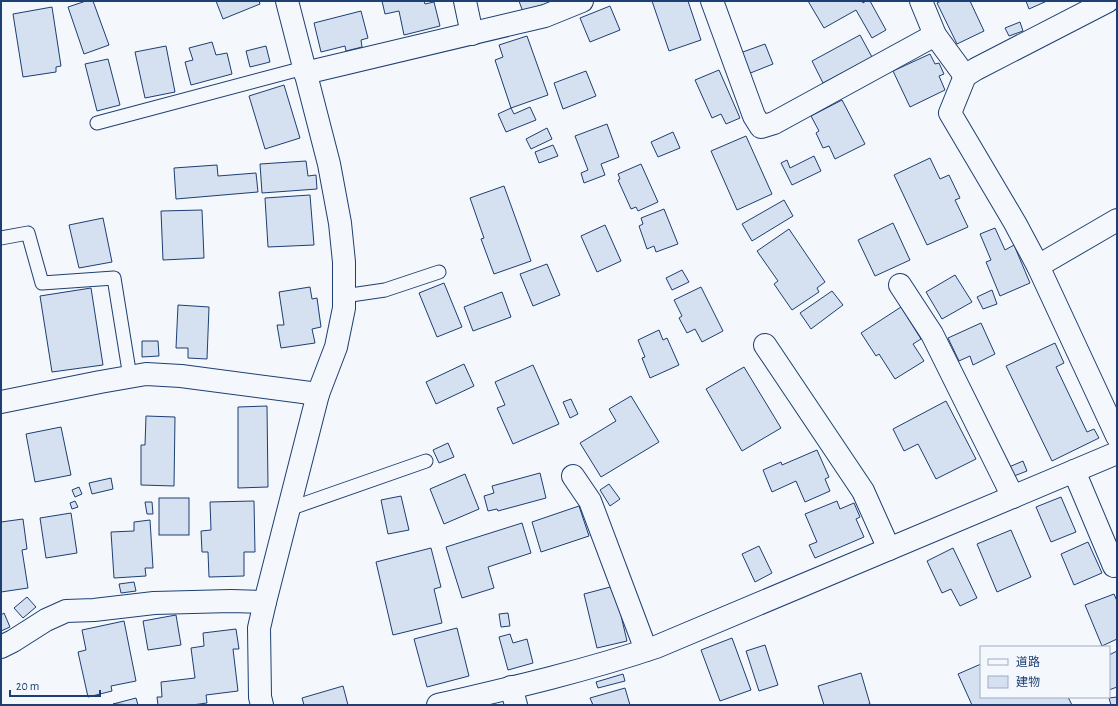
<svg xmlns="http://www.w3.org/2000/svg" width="1118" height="706" font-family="'Alegreya Sans','Noto Sans JP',sans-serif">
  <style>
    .building { fill: #d5e0f0; stroke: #1d3f73 }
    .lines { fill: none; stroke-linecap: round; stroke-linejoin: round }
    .service-casing { stroke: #1d3f73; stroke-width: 15 }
    .minor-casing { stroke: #1d3f73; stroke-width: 24 }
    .service { stroke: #f4f7fb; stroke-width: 13 }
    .minor { stroke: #f4f7fb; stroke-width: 22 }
  </style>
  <rect width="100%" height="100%" fill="#f4f7fb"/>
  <g class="building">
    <path d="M86,1h7l16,44 -25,9 -16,-47z"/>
    <path d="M216,1h43l1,3 -37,15z"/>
    <path d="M382,1h42l1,3 9,-2 6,24 -36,9 -5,-24 -14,3z"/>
    <path d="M519,1h34l-30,11z"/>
    <path d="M652,1h36l13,39 -32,11z"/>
    <path d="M808,1h54l1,2 3,-2h4l16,29 -14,8 -16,-28 -32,18z"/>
    <path d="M941,1h29l14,30 -27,13 -20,-41z"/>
    <path d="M1026,1h21l-18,8z"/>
    <path d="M610,6l10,24 -30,12 -10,-24z"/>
    <path d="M52,7l9,59 -5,1v5l-33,5 -10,-63z"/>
    <path d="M361,11l7,27 -7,2 1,7 -16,4 -1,-5 -24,6 -7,-29z"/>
    <path d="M1020,22l3,9 -14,5 -4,-8z"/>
    <path d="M860,35l12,22 -49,26 -11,-22z"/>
    <path d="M527,36l21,59 -37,13 -16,-48 8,-3 -4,-12z"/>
    <path d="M212,42l4,13 11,-2 5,21 -41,11 -6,-23 8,-2 -4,-12z"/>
    <path d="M765,44l8,20 -25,10 -8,-21z"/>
    <path d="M166,46l9,46 -30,6 -10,-46z"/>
    <path d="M266,46l4,16 -20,5 -4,-16z"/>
    <path d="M930,54l5,10 4,-1 5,11 -5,2 6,14 -35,17 -17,-36z"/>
    <path d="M108,59l12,46 -23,6 -12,-47z"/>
    <path d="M719,70l21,48 -14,6 -5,-10 -9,4 -17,-38z"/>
    <path d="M586,71l10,25 -33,13 -9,-26z"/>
    <path d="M284,85l16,53 -35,11 -16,-53z"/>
    <path d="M842,100l23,44 -30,15 -6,-13 -6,2 -7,-15 3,-2 -8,-15z"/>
    <path d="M530,107l6,13 -30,12 -8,-18 13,-6 3,6z"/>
    <path d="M607,124l12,33 -18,7 4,11 -21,8 -3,-10 7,-3 -13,-34z"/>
    <path d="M547,128l5,11 -21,10 -5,-10z"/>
    <path d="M673,132l7,16 -22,9 -7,-15z"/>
    <path d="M746,136l26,58 -35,16 -26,-59z"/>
    <path d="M553,145l5,11 -19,7 -4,-11z"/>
    <path d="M814,156l7,15 -29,14 -11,-22 6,-3 3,8z"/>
    <path d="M930,158l10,21 9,-4 11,23 -5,2 13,27 -41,18 -33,-70z"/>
    <path d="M306,161l2,15 8,-1 1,14 -55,4 -2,-29z"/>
    <path d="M641,164l17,38 -20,9 -2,-4 -5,2 -13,-29 2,-1 -2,-5z"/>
    <path d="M217,165l1,11 38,-3 2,19 -82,7 -2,-31z"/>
    <path d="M504,186l27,75 -37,13 -13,-35 3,-1 -14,-40z"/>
    <path d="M310,195l4,50 -46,2 -3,-49z"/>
    <path d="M784,200l9,16 -41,25 -10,-17z"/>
    <path d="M664,209l14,35 -22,8 -2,-6 -7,3 -8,-23 4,-2 -2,-6z"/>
    <path d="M202,210l2,48 -41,2 -2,-49z"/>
    <path d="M103,218l9,44 -33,6 -10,-43z"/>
    <path d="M893,223l17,37 -35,16 -17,-36z"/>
    <path d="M605,225l16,36 -24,11 -16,-36z"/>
    <path d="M995,228l10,22 9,-5 16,38 -30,13 -14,-34 5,-2 -11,-26z"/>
    <path d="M789,229l36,53 -8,6 2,4 -27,18 -18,-26 4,-3 -21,-30z"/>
    <path d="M547,264l13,31 -27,11 -13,-32z"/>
    <path d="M682,270l7,12 -17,8 -6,-12z"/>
    <path d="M955,275l17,27 -30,17 -16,-27z"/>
    <path d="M444,283l18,44 -25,10 -18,-44z"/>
    <path d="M310,287l2,12 5,-1 4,29 -9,2 3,14 -34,5 -4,-23h7l-5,-33z"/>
    <path d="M701,287l22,44 -21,11 -7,-13 -8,4 -8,-15 3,-2 -8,-16z"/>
    <path d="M91,288l12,77 -51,7 -12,-76z"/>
    <path d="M992,290l5,14 -14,5 -6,-12z"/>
    <path d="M832,291l11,14 -32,24 -11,-16z"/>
    <path d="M502,292l9,25 -38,14 -9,-24z"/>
    <path d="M178,305l31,2 -2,52 -19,-1v-10h-12z"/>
    <path d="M901,307l20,32 -8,5 11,17 -29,18 -16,-25 -3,2 -15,-23z"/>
    <path d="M981,323l14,31 -22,11 -3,-9 -11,5 -11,-23z"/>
    <path d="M659,330l4,10 4,-2 12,27 -29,13 -8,-20 3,-1 -7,-17z"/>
    <path d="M142,341h16l1,15 -17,1z"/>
    <path d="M1055,343l9,20 -8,4 31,65 7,-3 5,9 -47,23 -46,-95z"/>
    <path d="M464,364l10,22 -38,18 -10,-22z"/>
    <path d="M533,365l26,59 -46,20 -16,-36 8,-3 -10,-23z"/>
    <path d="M744,367l37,61 -39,23 -36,-62z"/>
    <path d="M631,396l28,46 -58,35 -21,-34 36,-22 -7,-12z"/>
    <path d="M571,399l7,15 -8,4 -7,-16z"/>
    <path d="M946,401l30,58 -40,20 -18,-35 -14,7 -11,-22z"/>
    <path d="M267,406l1,81 -30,1v-81z"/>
    <path d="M146,416l29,1 -1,69 -33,-1v-40h4z"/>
    <path d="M61,427l10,48 -36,7 -9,-48z"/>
    <path d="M448,443l6,14 -15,6 -6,-13z"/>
    <path d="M817,450l12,27 -4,2 5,12 -25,11 -9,-21 -24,11 -9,-22 18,-8 1,3z"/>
    <path d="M1023,461l4,10 -13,5 -5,-9z"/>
    <path d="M540,473l6,25 -48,13 -1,-2 -9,2 -4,-15 10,-3 -2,-7z"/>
    <path d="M465,474l14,35 -35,15 -14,-35z"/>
    <path d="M111,478l2,11 -21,5 -3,-11z"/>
    <path d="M609,484l11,15 -10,7 -10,-16z"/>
    <path d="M79,487l3,7 -7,3 -3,-7z"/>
    <path d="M401,496l8,34 -21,4 -7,-34z"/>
    <path d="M1061,497l15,35 -25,10 -15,-35z"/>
    <rect x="159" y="498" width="30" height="37"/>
    <path d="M75,501l3,6 -6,2 -2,-6z"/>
    <path d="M254,501l1,51h-11v24l-35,1 -1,-25h-6l-1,-21 10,-1 -1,-28z"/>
    <path d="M837,501l3,8 14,-6 6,14 -4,2 8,18 -49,21 -6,-13 8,-3 -12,-28z"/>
    <path d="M145,502h7l1,12h-6z"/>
    <path d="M579,506l10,30 -48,16 -9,-30z"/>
    <path d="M71,513l6,40 -31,5 -6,-40z"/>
    <path d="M23,519l4,30 -5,1 6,38 -27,4v-70z"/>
    <path d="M150,520l3,48h-8l1,8 -32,2 -3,-46 23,-1v-9z"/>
    <path d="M522,523l9,30 -43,14 6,21 -32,10 -16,-51z"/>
    <path d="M1011,530l20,47 -34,15 -20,-48z"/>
    <path d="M1088,542l14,31 -28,12 -13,-31z"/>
    <path d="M759,546l13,27 -17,9 -13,-28z"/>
    <path d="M431,548l10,39 -7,2 8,34 -49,12 -17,-73z"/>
    <path d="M953,548l24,50 -17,8 -9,-17 -9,4 -15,-32z"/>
    <path d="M134,582l2,9 -15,2 -2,-9z"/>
    <path d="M614,586l13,55 -30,7 -13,-54z"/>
    <path d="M1114,594l3,7v38l-15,7 -17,-41z"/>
    <path d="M27,597l9,10 -13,11 -9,-10z"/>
    <path d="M4,613l6,14 -9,4v-16z"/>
    <path d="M508,613l2,13 -9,1 -2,-13z"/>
    <path d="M176,615l5,30 -33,5 -5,-29z"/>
    <path d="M124,621l12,60 -25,5 1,5 -24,6 -10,-45 8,-2 -4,-20z"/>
    <path d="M457,628l12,48 -42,11 -13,-48z"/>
    <path d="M236,629l3,20h-6l5,42 -32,4 1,8 -15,2h-34l-1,-8h5l-1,-15 34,-4 -4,-30 13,-2 -1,-13z"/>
    <path d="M510,634l3,9 14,-4 6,24 -25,7 -9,-33z"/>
    <path d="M732,638l19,52 -31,11 -19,-51z"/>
    <path d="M765,645l13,40 -19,6 -13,-40z"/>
    <path d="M1117,651v36l-8,3v-35z"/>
    <path d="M981,664v33h87l4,8h-100l-14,-31z"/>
    <path d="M861,673l9,31 -5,1h-41l-6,-19z"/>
    <path d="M623,674l2,7 -27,7 -2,-6z"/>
    <path d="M343,686l5,19h-44l-2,-7z"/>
    <path d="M625,688l5,17h-37l-3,-7z"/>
    <path d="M1117,697v8h-6l-2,-7z"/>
    <path d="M136,698l2,7 -25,-1z"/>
  </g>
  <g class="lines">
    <defs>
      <g id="service">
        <path d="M97,123l207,-55"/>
        <path d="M1,238l27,-5 14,50 72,-5 16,99"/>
        <path d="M344,296l41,-6 54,-18"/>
        <path d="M289,509l137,-48"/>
      </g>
      <g id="minor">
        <path d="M465,1l7,33"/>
        <path d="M712,1l42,115 7,11 13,-4 161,-88"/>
        <path d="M921,1l14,34 30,41"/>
        <path d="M1108,1l-132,68 -11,7 -15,37 65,110 23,43 79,170"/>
        <path d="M305,73l240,-57 37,-15"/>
        <path d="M1038,266l79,-46"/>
        <path d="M900,285l32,49 81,163"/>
        <path d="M765,345l98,146 26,58"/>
        <path d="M1,402l99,-20 46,-8 35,2 137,18"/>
        <path d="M1074,471l40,95"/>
        <path d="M573,476l17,25 56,149"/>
        <path d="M1,647l12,-6 33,-21 20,-9 28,-1 60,-7 77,-2 34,1"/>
        <path d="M511,687l5,18"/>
        <path d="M262,705l-2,-8 -1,-69 6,-26 53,-208 18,-47 8,-39v-46l-4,-39 -11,-59 -42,-163"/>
        <path d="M438,705c73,-17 147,-34 218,-58l461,-194"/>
      </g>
    </defs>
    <use href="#service" class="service-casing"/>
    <use href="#minor" class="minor-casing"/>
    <use href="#service" class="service"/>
    <use href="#minor" class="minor"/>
  </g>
  <rect width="1118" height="706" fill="none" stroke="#1d3f73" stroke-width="4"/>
  <rect x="980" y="646" width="130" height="52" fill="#f4f7fb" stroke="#9eadc5"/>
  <rect x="988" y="659" width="20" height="6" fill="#f4f7fb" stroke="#9eadc5"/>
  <text x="1016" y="666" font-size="12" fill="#1d3f73">道路</text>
  <rect x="988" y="676" width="20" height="12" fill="#d5e0f0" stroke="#9eadc5"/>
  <text x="1016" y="686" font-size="12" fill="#1d3f73">建物</text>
  <path d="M10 690v6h90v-6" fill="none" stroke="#1d3f73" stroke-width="2"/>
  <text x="16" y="690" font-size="12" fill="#1d3f73" stroke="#f4f7fb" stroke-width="3" paint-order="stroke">20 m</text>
</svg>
